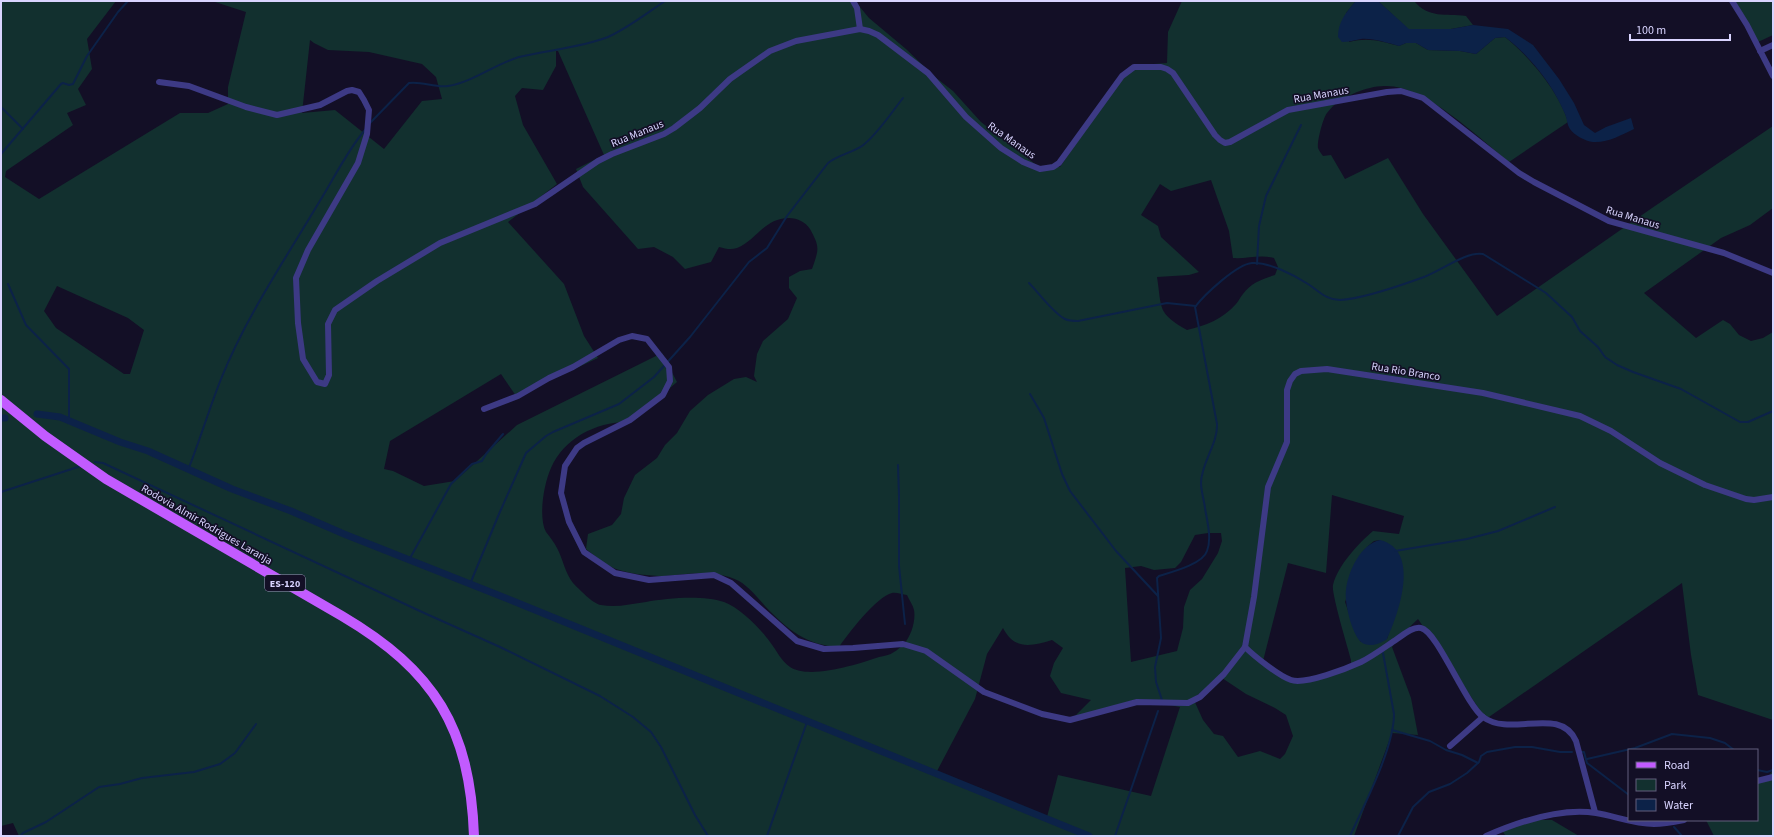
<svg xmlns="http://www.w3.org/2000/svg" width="1774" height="837" font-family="'Source Sans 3',sans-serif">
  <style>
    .green { fill: #12302f; fill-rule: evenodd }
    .water { fill: #0c2248 }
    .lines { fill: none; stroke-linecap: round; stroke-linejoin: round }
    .stream { stroke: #0c2248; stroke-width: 2 }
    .canal { stroke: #0c2248; stroke-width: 7 }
    .street { stroke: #3d3a85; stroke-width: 6 }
    .primary { stroke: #c25bff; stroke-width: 10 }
    .labels { text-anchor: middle; stroke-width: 3.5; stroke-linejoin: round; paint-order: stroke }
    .shield { fill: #130f26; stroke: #9e99be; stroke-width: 1 }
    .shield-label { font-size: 10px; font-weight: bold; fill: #d9d4ff }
    .street-label { font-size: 11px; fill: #d9d4ff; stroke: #130f26 }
  </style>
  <rect width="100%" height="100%" fill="#130f26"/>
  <g class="green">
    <path d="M1,1h115l-29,38 5,30 -14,20 8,16 -19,8 6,12 -67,46 -1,6 34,22 141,-86h28l20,-9v-17l18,-75 -34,-11h643l14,17 37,31 29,28 18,14 28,31 58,45h21l67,-98 13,-4 27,-2 1,-31 14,-31h174l-10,12 3,29c19,-5 32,-1 50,4l7,-3h10l12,7 32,1 16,3 19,-16 10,-1c24,19 55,56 63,85l-59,40c-30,-24 -85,-78 -125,-76 -9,0 -19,3 -27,6 -12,5 -22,10 -30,21 -4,5 -10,28 -9,35 1,3 3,5 5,8l8,-1 14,24 43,-21 35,56 74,102 155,-108 121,-82v82l-23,17 -29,13 -77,55 52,45 27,-18 7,4 9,11 12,6 12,-3 10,-6v388l-75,-25 -7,-40 -9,-72 -196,136 -68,-100 -18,17 -8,11 19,51 7,37 -26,-2 -38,103h-1335l-6,-13 -12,3zM310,40l4,3 14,7 41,2 53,12 14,13 6,22 -20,2 -38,48 -49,-39 -33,3zM556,51h2l46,104 -28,14 7,18 55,62 16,-2 19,10 12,12 26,-7 8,-15c7,2 12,3 18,1 19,-7 27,-30 52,-30 9,0 16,4 21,11 10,18 9,20 2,40l-12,2 -11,6v11l8,10 -9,21 -25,22 -6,13 -3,22 3,6 -11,-5 -12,2 -26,16 -18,16 -13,22 -12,12 -8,13 -22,17 -11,23 -3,16 -9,11 -24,9 -2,15c9,7 19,16 30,20 15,5 33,7 48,7 24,-2 52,-7 75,5 10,6 18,16 26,25 23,24 41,39 74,41 9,-13 38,-51 53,-54 4,-1 11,2 15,2 2,5 6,10 7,15 2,11 -3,26 -10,34 -3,2 -6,6 -10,8 -4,3 -10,4 -15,5 -20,7 -70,23 -89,10 -9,-6 -13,-16 -20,-25 -10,-14 -30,-34 -46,-40 -21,-7 -56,-4 -78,0 -15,2 -30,6 -45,3 -8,-1 -22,-16 -28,-22 -8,-10 -10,-24 -16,-35 -3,-6 -7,-11 -11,-16 -8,-15 -2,-49 5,-64 13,-30 46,-47 79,-46l47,-40 -15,-29 -145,72 -62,56 -31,5 -31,-15 -9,-2 6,-28 111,-67 15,22 82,-38 -14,-22 -20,-52 -56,-62 49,-38 -34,-59 -8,-29 7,-8 21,2 13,-24zM1211,180l18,51 4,27c14,1 27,-4 41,0l4,9 -3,8c-13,4 -24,8 -32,19 -3,3 -4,7 -7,10 -13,15 -31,22 -49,26 -30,-17 -25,-21 -30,-53l32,-2 10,-3 -38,-35 -3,-11 -17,-11 19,-31 11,7zM57,286l71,32 16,12 -14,44h-6l-68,-46 -12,-17zM1332,495l72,21 -5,18 -26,-3c-15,13 -35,34 -40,54 -2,8 15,63 18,75v8l-57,13 -31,-20 25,-98 38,10zM1208,533h13l1,8 -4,12 -16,26 -12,11 -6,17 -1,21 -6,23 -46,11 -6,-94 16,-2 13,4 21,-2 6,-6 14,-27zM1380,540l23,43 -4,18 -12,38 -26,3 -4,-6 -12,-34 23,-56 6,-5zM1003,628c12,23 29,18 49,12l11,8 -9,15 -4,13 11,17 30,7 -17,17 64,-18 42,8 -29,89 -93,-21 -11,42 -67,-29 -44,-15 39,-74 12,-45zM1222,678l24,16 29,14 11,7 7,21 -8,18 -5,5 -20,-8 -22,6 -15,-21 -9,-2 -11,-14 -10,-22z"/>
    <path d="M1378,1h36c15,18 31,12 52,15l7,9 -22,4h-43z"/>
    <path d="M1733,1h40v34l-15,7z"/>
    <path d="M1773,770v66h-59l-8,-16h51v-41l11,-2z"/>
    <path d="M1533,820h19l27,16h-73l-4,-5z"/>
  </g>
  <g class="water">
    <path d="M1356,1h22l31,28h42l22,-4 35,4 25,16 26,34 15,24 10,22 11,8 11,-6 25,-9 3,11c-13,6 -26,14 -41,13 -8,-1 -19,-7 -23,-13 -3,-4 -3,-11 -5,-15 -12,-29 -35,-58 -60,-77l-10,1 -19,16 -16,-3 -32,-1 -12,-7h-10l-7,3c-12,-3 -26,-8 -38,-7 -7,1 -12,3 -19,3l-4,-5c0,-15 8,-25 18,-36z"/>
    <path d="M1380,540c41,10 19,73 7,99 -7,5 -18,9 -26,3 -9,-8 -17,-40 -15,-52 2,-19 15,-46 34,-50z"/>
  </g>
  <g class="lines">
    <g class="stream">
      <path d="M1,107l22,22"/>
      <path d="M370,123l39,-40c13,-2 26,5 39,3 25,-4 47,-22 71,-29 29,-7 60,-9 89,-20 20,-9 39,-24 57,-36"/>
      <path d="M1,154l60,-70 2,-1 6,2 4,-1 14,-28 31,-44 10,-11"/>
      <path d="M1257,264l2,-38 7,-30 35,-71"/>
      <path d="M1029,283c10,10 24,30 36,36 4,2 9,2 13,2l89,-18 29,3"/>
      <path d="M8,284l18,41 43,44v52"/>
      <path d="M1030,394l14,24 18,56 8,17 46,60 42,45"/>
      <path d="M95,462l8,1 319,149 78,35 100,49 33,21 18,15 10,15 34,68 13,21"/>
      <path d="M898,465l1,31v70l6,58"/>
      <path d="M188,470c12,-30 21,-61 33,-91 25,-62 63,-118 97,-175 16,-25 28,-52 47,-74"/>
      <path d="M1,492l80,-26"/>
      <path d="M1395,551l72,-12 31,-8 57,-24"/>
      <path d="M409,560l42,-76 21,-20 10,-3 4,-7 17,-20"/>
      <path d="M470,584l29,-70 27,-61 20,-17 7,-4 66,-28 35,-27 36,-40 59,-75 18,-14 20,-32 41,-53c10,-8 23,-10 34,-17 15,-11 29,-33 41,-48"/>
      <path d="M1162,700l-6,-18 -1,-15 6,-29 -4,-60 2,-2c13,-4 44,-12 48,-25 5,-13 0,-30 -2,-43 -1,-8 -4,-17 -4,-25 0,-20 17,-39 16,-59l-22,-117c9,-12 42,-43 57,-44 17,-1 42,12 56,21 11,7 18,16 32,16 22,-1 62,-15 84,-23 17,-6 42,-26 59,-23l63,39 26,24 8,14 18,16 7,10 12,8 16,7 48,17 59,33h8l25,-11"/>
      <path d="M1392,730l38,11 16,9 16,5 16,8"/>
      <path d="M1582,752h2l3,11 4,3 38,29"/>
      <path d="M1587,759l48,-11 37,-14 38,4 15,5 9,7"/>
      <path d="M1757,770l10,2 6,-2"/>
      <path d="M1674,827l8,9"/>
      <path d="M20,836l3,-3 23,-11 53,-35 21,-3 22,-6 52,-6 26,-8 15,-11 21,-29"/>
      <path d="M767,836l40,-114"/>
      <path d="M1115,836l43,-125"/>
      <path d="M1350,836c15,-33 44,-88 44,-122l-11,-61"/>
      <path d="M1398,836l15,-29 16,-15 21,-8 17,-11 12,-11 2,-6 6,-4 28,-5h17l28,5h12"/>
    </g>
    <g class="canal">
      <path d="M37,414l23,3 60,25 28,9 84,38 59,22 53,23 169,67 576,235"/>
      <path d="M1,418h4"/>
    </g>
    <g class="street">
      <path d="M853,1l4,7 3,21"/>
      <path d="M1732,1l15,24 26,51"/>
      <path d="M1760,51l13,-6"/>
      <path d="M159,82l30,4 57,21 31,8 43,-10 27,-14 5,-1 7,2 5,8 5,10 -2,24 -9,29 -50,87 -12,28 2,45 5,36 14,23 8,2 4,-9 -1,-51 7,-14 42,-29 63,-38 95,-39 63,-43 14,-7 52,-20 10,-6 26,-20 30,-29 40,-28 26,-10 64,-12 9,2 9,4 50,38 38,44 35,31 22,14 17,7 13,-2 6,-4 63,-87 12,-9h27l6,2 6,4 42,62 5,5 5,3 5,-1 58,-32 99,-18 14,-1 22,7 96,75 15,9 75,39 115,32 49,20"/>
      <path d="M484,409l34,-13 31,-18 24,-11 46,-27 13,-4 15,3 22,28 1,14 -7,14 -33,25 -46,23 -7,5 -12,18 -4,27 8,29 15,30 31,21 34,7 65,-5 17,8 66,58 27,8 29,-1 50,-4 23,7 58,41 58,22 28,6 67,-18 51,1 12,-6 24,-23 21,-27 9,-50 14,-110 19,-45v-52l3,-9 5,-7 6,-3 26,-2 156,24 97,23 31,15 49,32 45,22 41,14 8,1 19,-3"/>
      <path d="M1245,647c9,9 34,29 46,33 14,5 57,-12 70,-18 12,-6 24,-15 36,-23 6,-4 16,-13 24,-11 16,3 44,75 62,89 28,21 77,-12 93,24l19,71"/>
      <path d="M1450,746l33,-29"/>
      <path d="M1757,781l16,-4"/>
      <path d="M1486,836c32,-14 74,-29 110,-23 19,3 38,11 58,11 10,0 20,-2 30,-4"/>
    </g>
    <path class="primary" d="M1,400l44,36 61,43 236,137c93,55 128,112 132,220"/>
  </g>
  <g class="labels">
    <rect class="shield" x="265" y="575" width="40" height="16" rx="3"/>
    <g class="shield-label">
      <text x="285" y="587">ES-120</text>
    </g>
    <g class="street-label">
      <text transform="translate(1321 94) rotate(-10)" y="4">Rua Manaus</text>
      <text transform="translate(637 133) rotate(-22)" y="4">Rua Manaus</text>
      <text transform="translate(1012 140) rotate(35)" y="4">Rua Manaus</text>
      <text transform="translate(1633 217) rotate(17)" y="4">Rua Manaus</text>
      <text transform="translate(1406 371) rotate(9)" y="4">Rua Rio Branco</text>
      <text transform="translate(207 524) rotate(30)" y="4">Rodovia Almir Rodrigues Laranja</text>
    </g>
  </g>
  <rect width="1774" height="837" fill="none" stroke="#d9d4ff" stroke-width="4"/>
  <rect x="1628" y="749" width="130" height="72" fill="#130f26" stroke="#625e7d"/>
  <rect x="1636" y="762" width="20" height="6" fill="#c25bff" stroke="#625e7d"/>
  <text x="1664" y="769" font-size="12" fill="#d9d4ff">Road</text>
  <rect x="1636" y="779" width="20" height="12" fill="#12302f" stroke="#625e7d"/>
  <text x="1664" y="789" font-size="12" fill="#d9d4ff">Park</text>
  <rect x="1636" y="799" width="20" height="12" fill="#0c2248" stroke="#625e7d"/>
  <text x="1664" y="809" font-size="12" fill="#d9d4ff">Water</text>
  <path d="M1630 34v6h100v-6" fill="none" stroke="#d9d4ff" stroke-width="2"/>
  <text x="1636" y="34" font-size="12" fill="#d9d4ff" stroke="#130f26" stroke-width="3" paint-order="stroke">100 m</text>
</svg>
